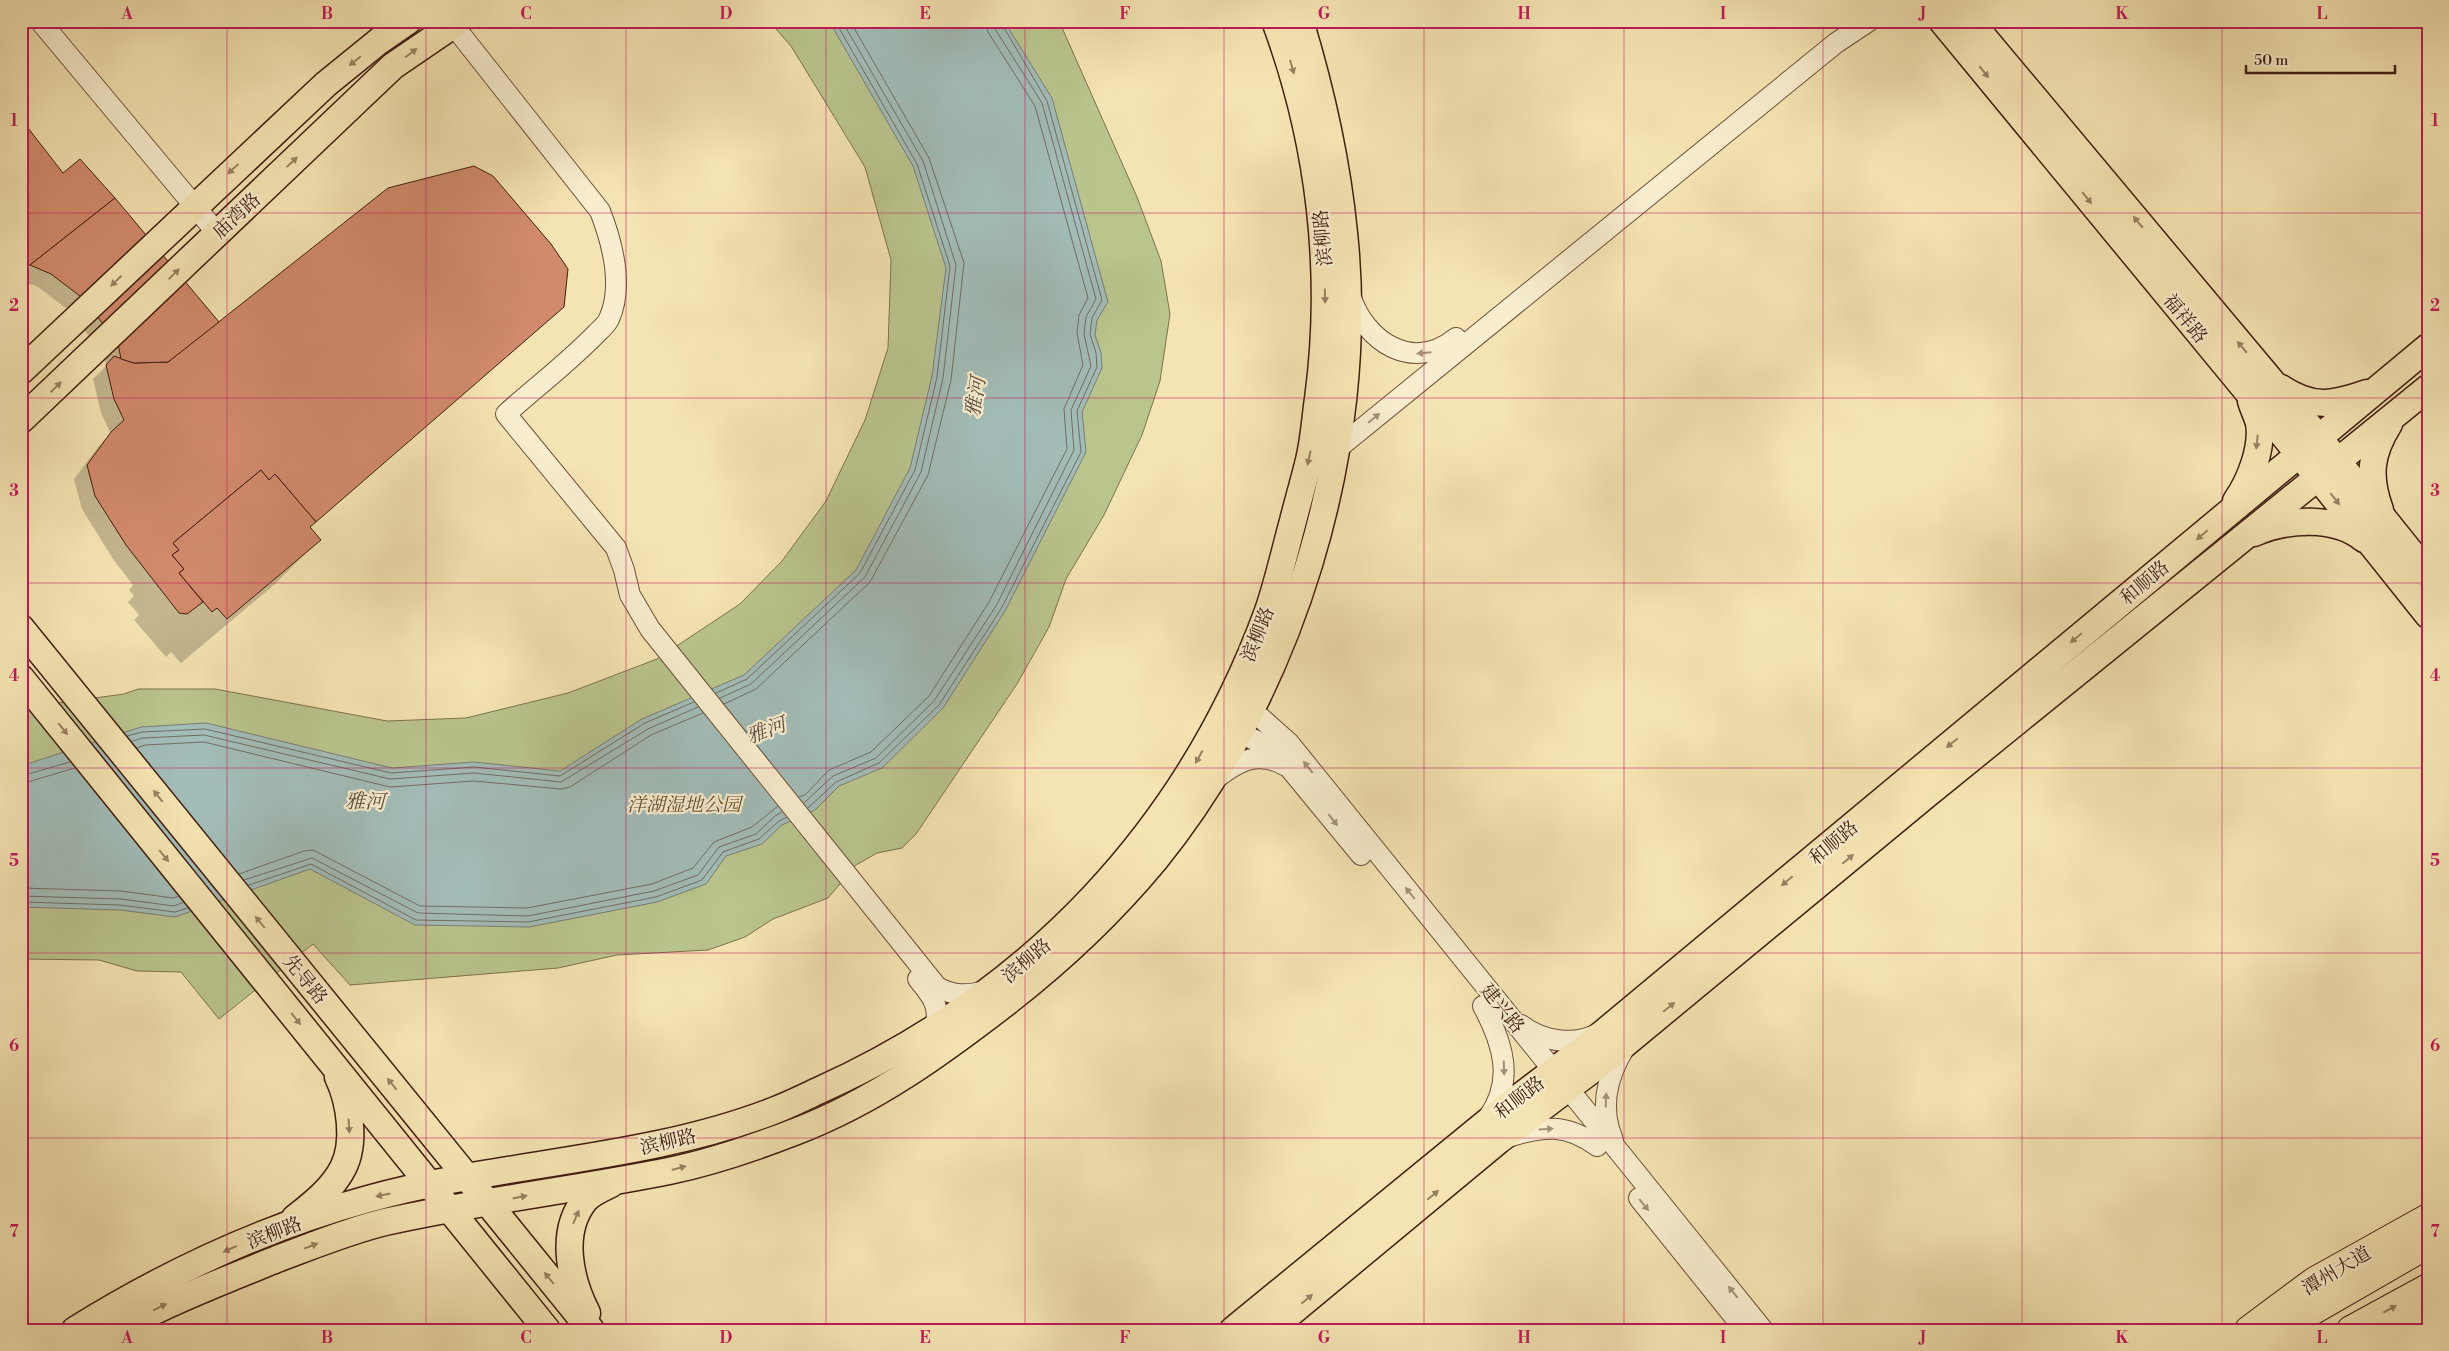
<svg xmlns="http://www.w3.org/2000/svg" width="2449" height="1351" font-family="'Libre Bodoni','Noto Serif SC',serif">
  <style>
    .green { fill: #bac58e; stroke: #7d724e }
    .water { fill: #a2bcb8; stroke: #7b7d74 }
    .shadow { fill: #0003 }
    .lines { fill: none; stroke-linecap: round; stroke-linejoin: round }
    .shore { stroke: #716d64; stroke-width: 1 }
    .building { fill: #d18a6c; stroke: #401e0f }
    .minor-casing { stroke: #6d5038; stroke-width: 22 }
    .major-casing { stroke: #401e0f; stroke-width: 29 }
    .highway-casing { stroke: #401e0f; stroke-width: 30 }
    .minor { stroke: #f8edce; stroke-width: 20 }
    .major { stroke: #f5e4b3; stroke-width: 26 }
    .highway { stroke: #f5e4b3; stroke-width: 28 }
    .oneway { fill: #9a8161 }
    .oneway2 { fill: #a59078 }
    .grid { fill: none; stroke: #c2185b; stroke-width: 1; stroke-opacity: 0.55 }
    .labels { text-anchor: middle; stroke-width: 4.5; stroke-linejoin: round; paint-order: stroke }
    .street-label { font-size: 19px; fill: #401e0f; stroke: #f8edce }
    .park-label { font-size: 19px; font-style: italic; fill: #655035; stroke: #f8edce }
    .water-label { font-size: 20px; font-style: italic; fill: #5d4d42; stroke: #f8edce }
    .neatline { fill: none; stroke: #c2185b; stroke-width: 2 }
    .grid-label { font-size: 16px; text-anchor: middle; font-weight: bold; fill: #c2185b }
  </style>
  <rect width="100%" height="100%" fill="#f5e4b3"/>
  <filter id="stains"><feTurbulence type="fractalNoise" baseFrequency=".004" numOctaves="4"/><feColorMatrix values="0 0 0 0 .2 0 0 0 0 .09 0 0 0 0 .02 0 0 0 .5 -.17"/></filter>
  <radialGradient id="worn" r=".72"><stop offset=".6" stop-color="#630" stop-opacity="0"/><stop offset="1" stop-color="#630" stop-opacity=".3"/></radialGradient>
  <path class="green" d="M769,21h290l78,176 24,64 9,53 -10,67 -18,54 -38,80 -38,64 -17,48 -32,57 -101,150 -14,14 -25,5 -21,12 -28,33 -55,21 -28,18 -37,13 -91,5 -59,13 -208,17 -37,-41 -94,75 -38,-47 -44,-1 -38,-11 -78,-1v-251l103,-14 14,-5h77l172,32 79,-3 102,-25 89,-34 83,-55 42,-43 44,-60 39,-81 23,-72 3,-88 -26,-93 -74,-121z"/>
  <path class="water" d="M829,21h175l48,77 56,204 -11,18 -2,15 6,18 1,15 -20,44 4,40 -81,159 -62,97 -61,60 -43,18 -24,24 -33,15 -20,19 -36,12 -20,28 -49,18 -128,25 -114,-2 -105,-56 -135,48 -55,-7 -99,-3v-141l120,-39 65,-4 186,45 82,-6 86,9 82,-52 102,-44 112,-105 54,-102 22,-92 14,-108 -33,-102z"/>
  <path class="shadow" d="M21,121l42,53 156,149 330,-3 -240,208 10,12 -45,45 -93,78 -10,-11 -5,5 -32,-37 5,-5 -11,-13 6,-6 -5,-6 4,-5 -20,-26 -31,-50 -8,-30 24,-32 13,-13 -10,-21 -8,-34 13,-13 -1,-8 -34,-46 -33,-25 -17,-6z"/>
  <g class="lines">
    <g class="shore">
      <path d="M716,693l31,-14 113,-106 55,-103 22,-93 13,-111 -33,-102 -82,-143"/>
      <path d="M720,698l31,-14 114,-107 56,-105 22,-94 13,-113 -33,-104 -81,-140"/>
      <path d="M724,704l32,-15 114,-107 58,-107 23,-95 13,-117 -35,-105 -79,-137"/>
      <path d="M127,736l15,-4 63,-3 186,44 83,-6 86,9 85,-53 49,-21"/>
      <path d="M132,741l11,-3 61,-3 186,44 84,-6 87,9 87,-53 50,-22"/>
      <path d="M137,748l8,-3 59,-3 186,45 84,-6 87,8 9,-2 81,-52 52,-22"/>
      <path d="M21,776l49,-14"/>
      <path d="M21,784l54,-16"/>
      <path d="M799,797l6,-2 24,-25 42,-18 58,-56 60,-94 78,-153 -3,-40 19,-44 -6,-32 2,-18 9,-17 -53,-192 -47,-74 -2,-11"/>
      <path d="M804,803l29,-27 43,-18 58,-57 62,-95 78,-156 -3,-40 20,-44 -7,-32 2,-17 10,-18 -54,-196 -47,-74 -1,-8"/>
      <path d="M808,808l28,-26 43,-19 60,-58 62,-96 80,-157 -4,-41 20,-44 -1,-14 -6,-19 2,-16 10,-18 -55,-199 -47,-80"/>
      <path d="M239,874l65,-23 9,-1 107,56 107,2 125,-24 41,-16 21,-26 38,-15 26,-21"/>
      <path d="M244,880l68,-22 106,55 110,3 126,-25 44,-16 21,-28 37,-13 19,-18 7,-4"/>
      <path d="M249,885l62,-21 105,56 112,2 128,-25 46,-17 21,-28 36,-13 20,-18 8,-4"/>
      <path d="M21,888l100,3 52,7 6,-2"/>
      <path d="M21,896l100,3 53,7 10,-4"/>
      <path d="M21,902l99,3 55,7 13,-4"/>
    </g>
  </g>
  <g class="building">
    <path d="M21,119l42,54 17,-14 35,39 -85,67 -9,1z"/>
    <path d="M474,166l19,10 58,68 17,25 -4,38 -248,215 -41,-48 -6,6 -8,-10 -88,73 6,7 -7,5 12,14 -5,4 24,29 -16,12 -8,-1 -53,-68 -31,-49 -8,-31 24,-33 13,-12 -10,-21 -8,-34 8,-9 20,7 34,-1 220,-174z"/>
    <path d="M115,198l104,124 -51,40 -34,1 -13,-4 -3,-15 -34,-45 -33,-25 -21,-9z"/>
    <path d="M261,470l8,10 6,-6 41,48 -6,5 11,13 -94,79 -10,-11 -5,4 -33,-39 5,-4 -12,-14 7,-5 -6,-7z"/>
  </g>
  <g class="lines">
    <defs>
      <g id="minor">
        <path d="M40,21l177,212"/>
        <path d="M450,21l150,190c12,31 24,75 9,108 -2,5 -8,10 -12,14 -28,29 -61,54 -91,81l110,134 8,22 6,25 20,34 287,358c17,9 30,9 48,4"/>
        <path d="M1350,295c15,47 63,78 106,43"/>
        <path d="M1337,449l499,-406 33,-22"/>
        <path d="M1238,707l23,11 28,25 474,587"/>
        <path d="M1227,727l32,15 23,17 79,96"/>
        <path d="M1215,779c22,-17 42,-29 69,-14"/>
        <path d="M918,979c14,17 23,27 17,50"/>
        <path d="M1483,1006c20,37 32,75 5,112"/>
        <path d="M1521,1025c21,16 53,22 78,8"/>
        <path d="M1508,1137c35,-11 58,-14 89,9"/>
        <path d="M1613,1140c-14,-32 -6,-64 12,-93"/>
        <path d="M1639,1198l106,132"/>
      </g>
      <g id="major">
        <path d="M1942,21l375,455 111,139"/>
        <path d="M1970,21l349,417 109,136"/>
        <path d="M21,371l305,-287 53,-43 29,-20"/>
        <path d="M2281,388c32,21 52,17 86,5"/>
        <path d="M21,420l372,-354 66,-45"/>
        <path d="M2236,501c14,-20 27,-53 23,-78 -2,-7 -6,-15 -8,-22"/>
        <path d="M2380,510c-12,-33 -10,-56 9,-86"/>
        <path d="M2254,533c32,-14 81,-18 110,6"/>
        <path d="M21,628l570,702"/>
        <path d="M21,678l526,652"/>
        <path d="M295,1218c18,-14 38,-30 48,-50 13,-25 7,-66 -5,-91"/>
        <path d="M587,1313c-17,-33 -28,-81 -2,-113 6,-7 18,-12 26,-16"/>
        <path d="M75,1330c90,-56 191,-103 293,-131 133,-37 275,-38 405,-88 16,-6 32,-14 47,-21 212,-96 368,-260 448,-479 10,-29 17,-61 25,-90 5,-20 11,-40 16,-61 5,-20 6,-41 9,-61 17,-127 2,-257 -43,-378"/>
        <path d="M117,1330c52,-28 106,-49 160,-71 35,-13 71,-28 108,-37 93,-21 189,-32 284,-51 43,-9 87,-24 128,-40 78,-30 144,-78 210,-129 54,-42 104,-89 148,-142 136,-168 212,-412 189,-627 -7,-72 -23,-143 -44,-212"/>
        <path d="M1233,1330l264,-216 99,-75 832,-692"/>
        <path d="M1270,1330l229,-190 110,-83 317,-262 502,-407"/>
        <path d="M2388,1330l40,-22"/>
      </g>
      <g id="highway">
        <path d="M2249,1330l66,-49 113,-63"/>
        <path d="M2279,1330l149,-86"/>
        <path d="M2351,1330l77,-42"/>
        <path d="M2411,1330l17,-9"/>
      </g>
    </defs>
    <use href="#minor" class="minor-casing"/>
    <use href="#major" class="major-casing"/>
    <use href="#highway" class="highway-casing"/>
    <use href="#minor" class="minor"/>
    <use href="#major" class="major"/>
    <use href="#highway" class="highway"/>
  </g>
  <defs><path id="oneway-solid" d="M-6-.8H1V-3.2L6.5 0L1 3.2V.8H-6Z" transform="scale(1.25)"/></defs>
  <g class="oneway">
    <use href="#oneway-solid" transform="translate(411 53) rotate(-37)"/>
    <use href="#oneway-solid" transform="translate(355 61) rotate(141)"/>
    <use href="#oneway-solid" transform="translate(1292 67) rotate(74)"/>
    <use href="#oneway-solid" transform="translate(1984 72) rotate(51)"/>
    <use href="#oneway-solid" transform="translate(292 162) rotate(-43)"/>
    <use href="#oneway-solid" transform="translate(233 169) rotate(137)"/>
    <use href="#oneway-solid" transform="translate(2087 198) rotate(51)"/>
    <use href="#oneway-solid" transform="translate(2138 222) rotate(-130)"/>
    <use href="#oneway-solid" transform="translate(174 274) rotate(-44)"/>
    <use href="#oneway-solid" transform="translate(116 281) rotate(136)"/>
    <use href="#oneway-solid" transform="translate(1325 296) rotate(89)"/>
    <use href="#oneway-solid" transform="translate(2242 347) rotate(-130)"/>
    <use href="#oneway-solid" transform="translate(56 387) rotate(-44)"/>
    <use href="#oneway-solid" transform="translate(2257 442) rotate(96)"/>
    <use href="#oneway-solid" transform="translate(1309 458) rotate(102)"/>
    <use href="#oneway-solid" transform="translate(2335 499) rotate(52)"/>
    <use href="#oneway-solid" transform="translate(2202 535) rotate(140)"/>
    <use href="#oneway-solid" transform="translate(2076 638) rotate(140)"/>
    <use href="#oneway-solid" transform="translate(63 729) rotate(51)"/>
    <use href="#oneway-solid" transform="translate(1952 743) rotate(140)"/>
    <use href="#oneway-solid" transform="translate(1199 757) rotate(119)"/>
    <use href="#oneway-solid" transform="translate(158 796) rotate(-129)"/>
    <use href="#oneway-solid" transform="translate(164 856) rotate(51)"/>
    <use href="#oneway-solid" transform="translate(1848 859) rotate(-40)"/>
    <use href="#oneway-solid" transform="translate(1787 881) rotate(140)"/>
    <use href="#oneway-solid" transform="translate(260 922) rotate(-129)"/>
    <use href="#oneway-solid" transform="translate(1669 1007) rotate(-39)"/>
    <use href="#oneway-solid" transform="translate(296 1019) rotate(51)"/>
    <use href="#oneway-solid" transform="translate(392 1084) rotate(-129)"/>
    <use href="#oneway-solid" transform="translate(349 1126) rotate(87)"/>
    <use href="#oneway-solid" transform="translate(679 1168) rotate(-15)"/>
    <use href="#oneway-solid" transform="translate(383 1195) rotate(168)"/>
    <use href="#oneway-solid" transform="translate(1433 1195) rotate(-40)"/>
    <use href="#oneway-solid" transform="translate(520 1197) rotate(-11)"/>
    <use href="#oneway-solid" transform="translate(576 1217) rotate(-67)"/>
    <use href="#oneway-solid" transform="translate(311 1246) rotate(-21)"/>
    <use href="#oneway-solid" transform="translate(230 1249) rotate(156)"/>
    <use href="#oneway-solid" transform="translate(549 1278) rotate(-129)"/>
    <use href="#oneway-solid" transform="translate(1307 1299) rotate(-40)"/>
    <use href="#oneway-solid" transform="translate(160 1307) rotate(-26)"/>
    <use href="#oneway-solid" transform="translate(2390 1309) rotate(-29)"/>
  </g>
  <g class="oneway2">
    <use href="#oneway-solid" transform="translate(1424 353) rotate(175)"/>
    <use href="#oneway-solid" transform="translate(1374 418) rotate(-39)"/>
    <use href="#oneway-solid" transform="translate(1308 767) rotate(-129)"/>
    <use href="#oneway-solid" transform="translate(1333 820) rotate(51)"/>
    <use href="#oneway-solid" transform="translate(1410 893) rotate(-129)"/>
    <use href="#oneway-solid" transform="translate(1504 1068) rotate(88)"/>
    <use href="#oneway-solid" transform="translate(1606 1100) rotate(-88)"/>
    <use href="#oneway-solid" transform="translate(1546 1129) rotate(-4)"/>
    <use href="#oneway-solid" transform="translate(1644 1205) rotate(51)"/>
    <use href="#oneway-solid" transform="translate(1733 1292) rotate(-129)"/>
  </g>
  <path class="grid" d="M227,21v1309M426,21v1309M626,21v1309M826,21v1309M1025,21v1309M1224,21v1309M1424,21v1309M1624,21v1309M1823,21v1309M2022,21v1309M2222,21v1309M21,213h2407M21,398h2407M21,583h2407M21,768h2407M21,953h2407M21,1138h2407"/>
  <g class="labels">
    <g class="street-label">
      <text transform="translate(236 215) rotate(-43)" y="7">庙湾路</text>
      <text transform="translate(1322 238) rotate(-95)" y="7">滨柳路</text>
      <text transform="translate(2186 318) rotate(51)" y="7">福祥路</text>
      <text transform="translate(2144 582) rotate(-40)" y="7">和顺路</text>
      <text transform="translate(1257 634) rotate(-68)" y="7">滨柳路</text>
      <text transform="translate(1833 842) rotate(-40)" y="7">和顺路</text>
      <text transform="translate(1026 960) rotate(-40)" y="7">滨柳路</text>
      <text transform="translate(306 979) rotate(51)" y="7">先导路</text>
      <text transform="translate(1503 1008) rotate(51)" y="7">建兴路</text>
      <text transform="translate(1519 1097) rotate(-38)" y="7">和顺路</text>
      <text transform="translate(668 1141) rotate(-13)" y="7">滨柳路</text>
      <text transform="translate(274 1232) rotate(-21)" y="7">滨柳路</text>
      <text transform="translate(2336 1270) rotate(-31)" y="7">潭州大道</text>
    </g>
    <g class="park-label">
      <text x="684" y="811">洋湖湿地公园</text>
    </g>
    <g class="water-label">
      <text transform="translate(975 397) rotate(-81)" y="7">雅河</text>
      <text transform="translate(766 730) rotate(-20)" y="7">雅河</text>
      <text transform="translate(365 801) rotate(1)" y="7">雅河</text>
    </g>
  </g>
  <rect width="2449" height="1351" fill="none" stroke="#f5e4b3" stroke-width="55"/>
  <path d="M2246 65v8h149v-8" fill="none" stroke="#401e0f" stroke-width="2.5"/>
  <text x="2254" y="65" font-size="15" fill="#401e0f" stroke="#f8edce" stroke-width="4" paint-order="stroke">50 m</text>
  <rect x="28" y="28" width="2394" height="1296" class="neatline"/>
  <g class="grid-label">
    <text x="127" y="19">A</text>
    <text x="327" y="19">B</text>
    <text x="526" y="19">C</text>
    <text x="726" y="19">D</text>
    <text x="925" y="19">E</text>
    <text x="1125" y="19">F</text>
    <text x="1324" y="19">G</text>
    <text x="1524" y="19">H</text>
    <text x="1723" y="19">I</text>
    <text x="1923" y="19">J</text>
    <text x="2122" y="19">K</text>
    <text x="2322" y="19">L</text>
    <text x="14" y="126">1</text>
    <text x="2435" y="126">1</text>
    <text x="14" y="311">2</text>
    <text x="2435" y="311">2</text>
    <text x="14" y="496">3</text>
    <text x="2435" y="496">3</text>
    <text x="14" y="681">4</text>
    <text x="2435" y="681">4</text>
    <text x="14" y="866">5</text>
    <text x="2435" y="866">5</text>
    <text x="14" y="1051">6</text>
    <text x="2435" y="1051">6</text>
    <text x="14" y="1237">7</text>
    <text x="2435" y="1237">7</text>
    <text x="127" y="1343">A</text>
    <text x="327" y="1343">B</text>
    <text x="526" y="1343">C</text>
    <text x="726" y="1343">D</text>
    <text x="925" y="1343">E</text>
    <text x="1125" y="1343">F</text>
    <text x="1324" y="1343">G</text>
    <text x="1524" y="1343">H</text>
    <text x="1723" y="1343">I</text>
    <text x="1923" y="1343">J</text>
    <text x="2122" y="1343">K</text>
    <text x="2322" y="1343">L</text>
  </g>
  <rect width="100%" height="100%" filter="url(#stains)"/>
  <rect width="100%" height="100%" fill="url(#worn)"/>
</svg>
